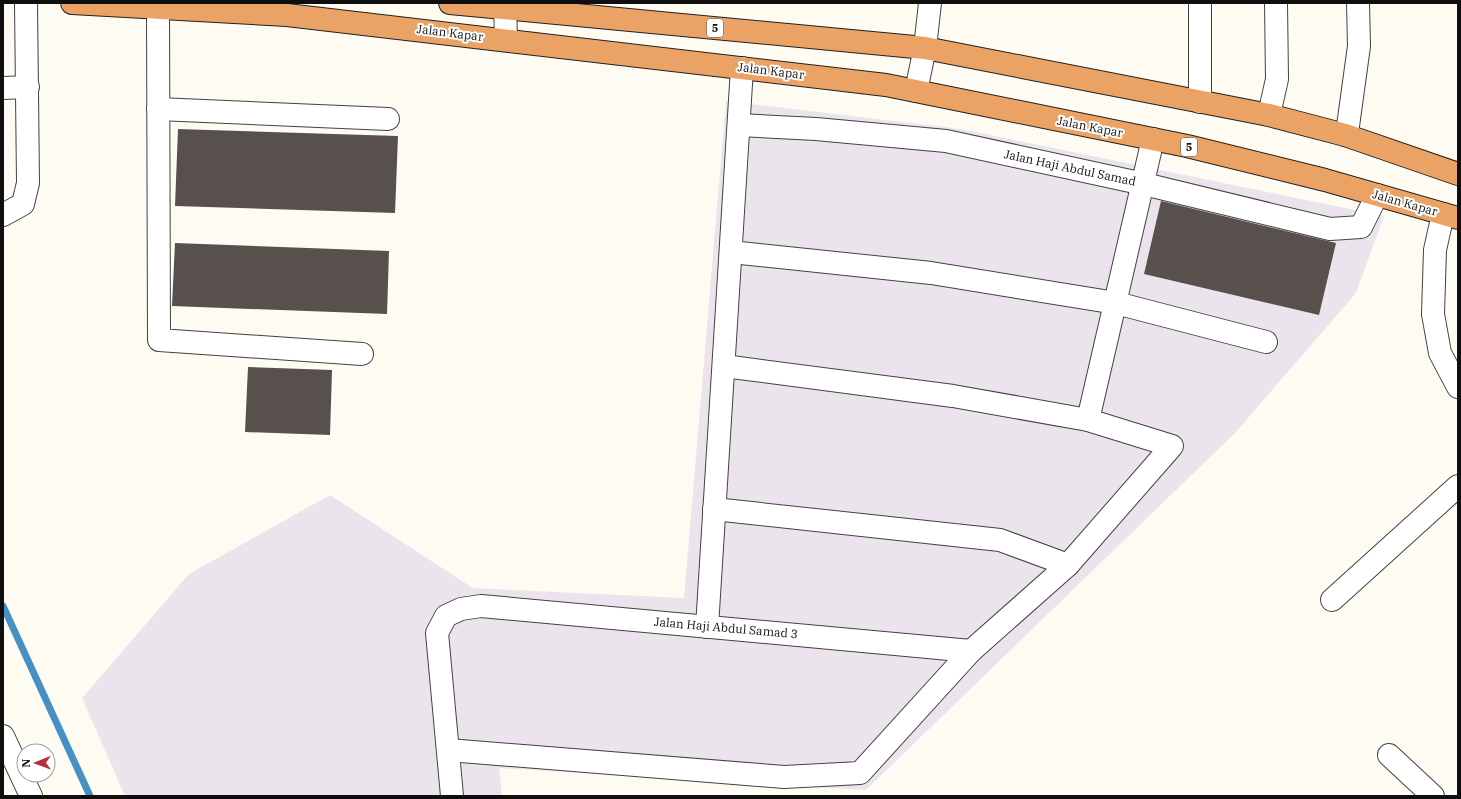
<svg xmlns="http://www.w3.org/2000/svg" width="1461" height="799" font-family="'IBM Plex Serif',serif">
  <style>
    .industrial { fill: #ece4ed }
    .lines { fill: none; stroke-linecap: round; stroke-linejoin: round }
    .stream { stroke: #4690c4; stroke-width: 7 }
    .building { fill: #57504c }
    .minor-casing { stroke: #424242; stroke-width: 24 }
    .highway-casing { stroke: #202020; stroke-width: 24 }
    .minor { stroke: #fff; stroke-width: 22 }
    .highway { stroke: #eaa364; stroke-width: 22 }
    .labels { text-anchor: middle; stroke-width: 4; stroke-linejoin: round; paint-order: stroke }
    .shield { fill: #fff; stroke: #575757; stroke-width: 1 }
    .shield-label { font-size: 11px; font-weight: bold; fill: #0f0f0f }
    .street-label { font-size: 12px; fill: #0f0f0f; stroke: #fff }
  </style>
  <rect width="100%" height="100%" fill="#fefcf2"/>
  <path class="industrial" d="M726,101l235,28 423,87 -28,77 -120,139 -370,358 -367,-22 3,28h-377l-43,-98 107,-124 141,-79 143,93 211,10z"/>
  <g class="lines">
    <path class="stream" d="M3,606l87,190"/>
  </g>
  <g class="building">
    <path d="M178,129l220,7 -3,77 -220,-7z"/>
    <path d="M1161,201l175,42 -17,72 -175,-41z"/>
    <path d="M175,243l214,8 -2,63 -215,-8z"/>
    <path d="M248,367l84,3 -2,65 -85,-3z"/>
  </g>
  <g class="lines">
    <defs>
      <g id="minor">
        <path d="M505,3l1,37"/>
        <path d="M1200,3v99"/>
        <path d="M158,7l1,333 203,14"/>
        <path d="M3,88l25,-1"/>
        <path d="M916,91l9,-43 5,-45"/>
        <path d="M158,109l230,10"/>
        <path d="M1269,115l8,-36 -1,-76"/>
        <path d="M739,125l77,4 130,12 198,43 186,45 31,-2 16,-32"/>
        <path d="M1345,135l3,-9 11,-80 -1,-43"/>
        <path d="M1443,214l-8,36 -2,64 7,39 18,34"/>
        <path d="M3,215l20,-11 5,-21 -2,-180"/>
        <path d="M731,252l200,21 185,30 150,39"/>
        <path d="M1088,420l65,-281"/>
        <path d="M714,509l286,31 68,25"/>
        <path d="M1332,600l126,-114"/>
        <path d="M707,627l35,-559"/>
        <path d="M3,736l28,60"/>
        <path d="M448,750l336,27 76,-4 111,-122 97,-86 104,-119 -84,-26 -135,-24 -229,-30"/>
        <path d="M1389,755l44,41"/>
        <path d="M452,796l-15,-163 9,-17 15,-7 20,-3 490,45"/>
      </g>
      <g id="highway">
        <path d="M72,3l215,12 599,70 301,61 138,34 133,38"/>
        <path d="M450,3l475,45 344,67 76,20 113,39"/>
      </g>
    </defs>
    <use href="#minor" class="minor-casing"/>
    <use href="#highway" class="highway-casing"/>
    <use href="#minor" class="minor"/>
    <use href="#highway" class="highway"/>
  </g>
  <g class="labels">
    <g class="shield">
      <rect x="707" y="19" width="16" height="18" rx="3"/>
      <rect x="1181" y="138" width="16" height="18" rx="3"/>
    </g>
    <g class="shield-label">
      <text x="715" y="32">5</text>
      <text x="1189" y="151">5</text>
    </g>
    <g class="street-label">
      <text transform="translate(450 33) rotate(7)" y="4">Jalan Kapar</text>
      <text transform="translate(771 71) rotate(7)" y="4">Jalan Kapar</text>
      <text transform="translate(1090 127) rotate(11)" y="4">Jalan Kapar</text>
      <text transform="translate(1070 168) rotate(12)" y="4">Jalan Haji Abdul Samad</text>
      <text transform="translate(1405 203) rotate(16)" y="4">Jalan Kapar</text>
      <text transform="translate(726 628) rotate(5)" y="4">Jalan Haji Abdul Samad 3</text>
    </g>
  </g>
  <rect width="1461" height="799" fill="none" stroke="#0f0f0f" stroke-width="8"/>
  <g transform="translate(36 763) rotate(269)"><circle r="19" fill="#ffffff" stroke="#9f9f9f"/>
  <path d="M0-3L7 15L0 10L-7 15Z" fill="#b53035"/>
  <text y="-6" font-size="11" font-weight="bold" text-anchor="middle" fill="#0f0f0f">N</text>
  </g>
</svg>
